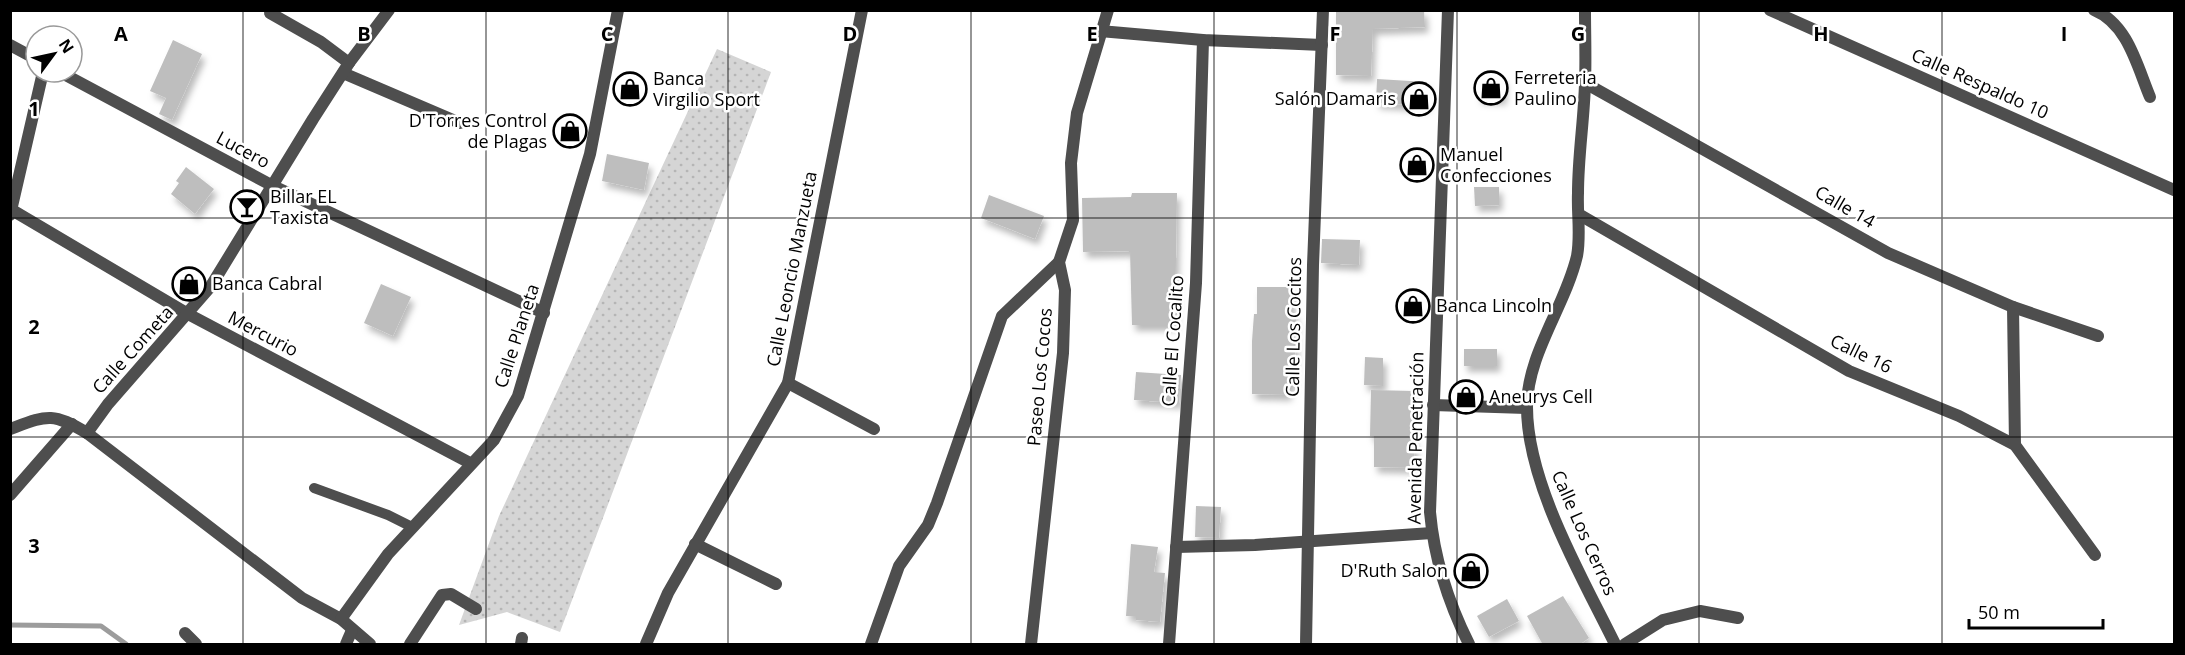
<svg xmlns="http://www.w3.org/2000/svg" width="2185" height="655" font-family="'Open Sans',sans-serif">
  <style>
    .grass { fill: url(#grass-dots) }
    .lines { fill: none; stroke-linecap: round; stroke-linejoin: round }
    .stream { stroke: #9c9c9c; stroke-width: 5 }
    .building { fill: #bebebe; filter: url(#shadow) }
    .service { stroke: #4e4e4e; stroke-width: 10 }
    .minor { stroke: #4e4e4e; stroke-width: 12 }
    .tertiary { stroke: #4e4e4e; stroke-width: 12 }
    .grid { fill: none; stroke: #000; stroke-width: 1.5; stroke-opacity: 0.55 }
    .labels { text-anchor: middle; stroke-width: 5; stroke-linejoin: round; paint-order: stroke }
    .poi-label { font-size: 18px; fill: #000; stroke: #fff; text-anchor: start }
    .street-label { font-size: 18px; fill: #000; stroke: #fff }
    .grid-label { font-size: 20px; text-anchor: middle; font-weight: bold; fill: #000; stroke: #fff; stroke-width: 5; stroke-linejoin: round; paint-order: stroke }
  </style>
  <defs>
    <pattern id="grass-dots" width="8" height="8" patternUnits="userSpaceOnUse" patternTransform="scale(1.5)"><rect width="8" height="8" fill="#d5d5d5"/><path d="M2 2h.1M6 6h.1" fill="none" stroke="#b5b5b5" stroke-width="1.8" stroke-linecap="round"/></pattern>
    <filter id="shadow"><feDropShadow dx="3.5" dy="6" stdDeviation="3" flood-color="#0004"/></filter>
  </defs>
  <rect width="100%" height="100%" fill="#fff"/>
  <path class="grass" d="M717,49l54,23 -211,560 -53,-20 -48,13 40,-109z"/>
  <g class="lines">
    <path class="stream" d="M10,625l91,1 25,18"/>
  </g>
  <g class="building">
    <path d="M1336,10h88l1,17 -52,2 -2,47 -35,-1z"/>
    <path d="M173,40l29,14 -30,66 -13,-6 7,-16 -16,-7z"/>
    <path d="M1478,77l26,1 -1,21 -25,-1z"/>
    <path d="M1377,79l50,3 -1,24 -50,-3z"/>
    <path d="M607,154l42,9 -5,27 -42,-9z"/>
    <path d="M186,167l28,22 -19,25 -24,-20 8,-11 -3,-2z"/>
    <path d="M1474,187h25v18l-24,1z"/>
    <path d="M1132,193h45l-2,132h-43l-2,-74 -47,1 -1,-54 49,-1z"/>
    <path d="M989,195l55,21 -9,23 -54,-21z"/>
    <path d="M1322,239l38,1 -1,25 -38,-2z"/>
    <path d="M188,273l12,8 -10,16 -13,-9z"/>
    <path d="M381,284l30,13 -18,39 -29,-13z"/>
    <path d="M1257,287h35v28h4l-1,44 -2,27h-4l-1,9 -36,-1v-53l2,-27h3z"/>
    <rect x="1464" y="349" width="33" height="17"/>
    <path d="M1365,357l18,1v28l-19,-1z"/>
    <path d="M1136,372l45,3 -2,28 -45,-3z"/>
    <path d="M1371,390l43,1 -2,49h3l-1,28 -40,-1v-31h-4z"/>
    <path d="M1196,506l25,1 -2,31 -24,-1z"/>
    <path d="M1131,544l27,3 -4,25 11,1 -5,49 -24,-2v-4h-10z"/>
    <path d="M1563,596l26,42 -10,7h-36l-16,-29z"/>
    <path d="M1507,599l12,22 -30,16 -12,-21z"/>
  </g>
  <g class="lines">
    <path class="service" d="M314,488l74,27 24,12"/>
    <g class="minor">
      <path d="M1585,10c0,25 1,49 0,73 -1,37 -7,73 -7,110 -1,21 3,42 -1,63 -12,51 -50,98 -50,151 0,76 55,170 88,237"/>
      <path d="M1770,10l404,180"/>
      <path d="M2094,10c34,14 43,56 56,87"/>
      <path d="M270,13l51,29 28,21"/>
      <path d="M1100,31l103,9 119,5"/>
      <path d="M10,45l26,14"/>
      <path d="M60,72l213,114 271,127"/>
      <path d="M343,73l117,50"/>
      <path d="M1585,83l303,170 125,54 85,29"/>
      <path d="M12,210l176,104 282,149"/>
      <path d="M10,215l33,-143"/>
      <path d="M1580,215l269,156 110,45 56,29 80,110"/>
      <path d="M2013,307l2,138"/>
      <path d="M788,383l86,46"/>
      <path d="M1433,405l94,3"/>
      <path d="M10,429c38,-14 42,-17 77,4l21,-29 103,-118 102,-167 36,-56 40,-53"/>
      <path d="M87,433l215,165 39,21 29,25"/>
      <path d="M10,495l62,-71"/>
      <path d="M695,544l81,40"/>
      <path d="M1176,547l79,-2 177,-12"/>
      <path d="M341,619l47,-65 106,-114 24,-44 72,-242 28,-144"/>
      <path d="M185,633l11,11"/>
      <path d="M346,644l6,-14"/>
      <path d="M410,644l32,-49 9,-1 25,15"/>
      <path d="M521,644l1,-6"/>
      <path d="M646,644l22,-51 120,-210 74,-373"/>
      <path d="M871,644l28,-78 29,-41 9,-22 65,-187 57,-54"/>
      <path d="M1031,644l32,-291 2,-63 -6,-28 14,-42 -2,-57 6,-50 31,-103"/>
      <path d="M1169,644l27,-361 7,-243"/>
      <path d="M1306,644l7,-379 10,-255"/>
      <path d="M1625,644l38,-24 37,-9 38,7"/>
    </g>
    <path class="tertiary" d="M1448,10l-18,502c4,45 19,92 39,132"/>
  </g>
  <path class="grid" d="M243,10v634M486,10v634M728,10v634M971,10v634M1214,10v634M1457,10v634M1699,10v634M1942,10v634M10,218h2164M10,437h2164"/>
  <defs>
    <symbol id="shop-ring" viewBox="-11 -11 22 22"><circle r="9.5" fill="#fff" stroke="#000" stroke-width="1.5"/><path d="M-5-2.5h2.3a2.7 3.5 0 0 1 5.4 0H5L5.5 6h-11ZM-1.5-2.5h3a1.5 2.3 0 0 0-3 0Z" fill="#000"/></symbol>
    <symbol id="bar-ring" viewBox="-11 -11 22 22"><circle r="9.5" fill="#fff" stroke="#000" stroke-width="1.5"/><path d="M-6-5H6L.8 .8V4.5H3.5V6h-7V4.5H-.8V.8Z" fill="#000"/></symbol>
  </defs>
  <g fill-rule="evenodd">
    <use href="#shop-ring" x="1472" y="69" width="38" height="38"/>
    <use href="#shop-ring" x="611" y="70" width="38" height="38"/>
    <use href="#shop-ring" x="1400" y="80" width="38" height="38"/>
    <use href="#shop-ring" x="551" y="112" width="38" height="38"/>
    <use href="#shop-ring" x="1398" y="146" width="38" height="38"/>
    <use href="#bar-ring" x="228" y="188" width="38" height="38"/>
    <use href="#shop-ring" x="170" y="265" width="38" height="38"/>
    <use href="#shop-ring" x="1394" y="287" width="38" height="38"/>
    <use href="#shop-ring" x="1447" y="378" width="38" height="38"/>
    <use href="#shop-ring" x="1452" y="552" width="38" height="38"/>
  </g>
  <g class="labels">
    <g class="poi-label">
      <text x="1514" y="84">Ferreteria<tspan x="1514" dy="21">Paulino</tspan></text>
      <text x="653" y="85">Banca<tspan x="653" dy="21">Virgilio Sport</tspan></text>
      <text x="1396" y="105" text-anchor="end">Salón Damaris</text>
      <text x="547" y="127" text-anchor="end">D'Torres Control<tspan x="547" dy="21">de Plagas</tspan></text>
      <text x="1440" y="161">Manuel<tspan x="1440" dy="21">Confecciones</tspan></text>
      <text x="270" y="203">Billar EL<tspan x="270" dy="21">Taxista</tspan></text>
      <text x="212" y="290">Banca Cabral</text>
      <text x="1436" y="312">Banca Lincoln</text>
      <text x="1489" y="403">Aneurys Cell</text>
      <text x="1448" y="577" text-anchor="end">D'Ruth Salon</text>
    </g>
    <g class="street-label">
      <text transform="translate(1980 84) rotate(24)" y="6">Calle Respaldo 10</text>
      <text transform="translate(243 150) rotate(28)" y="6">Lucero</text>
      <text transform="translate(1845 207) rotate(30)" y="6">Calle 14</text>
      <text transform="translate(792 269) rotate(-79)" y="6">Calle Leoncio Manzueta</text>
      <text transform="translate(1294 327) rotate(-89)" y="6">Calle Los Cocitos</text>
      <text transform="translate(263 334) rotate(28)" y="6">Mercurio</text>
      <text transform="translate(517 336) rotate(-72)" y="6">Calle Planeta</text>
      <text transform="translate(1173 341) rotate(-86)" y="6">Calle El Cocalito</text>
      <text transform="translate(133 350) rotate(-48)" y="6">Calle Cometa</text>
      <text transform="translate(1861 354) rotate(26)" y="6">Calle 16</text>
      <text transform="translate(1040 377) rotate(-85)" y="6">Paseo Los Cocos</text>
      <text transform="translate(1416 438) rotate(-89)" y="6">Avenida Penetración</text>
      <text transform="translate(1584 533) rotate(66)" y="6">Calle Los Cerros</text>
    </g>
  </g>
  <g class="grid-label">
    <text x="121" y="41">A</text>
    <text x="364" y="41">B</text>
    <text x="607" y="41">C</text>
    <text x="850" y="41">D</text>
    <text x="1092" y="41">E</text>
    <text x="1335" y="41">F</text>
    <text x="1578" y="41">G</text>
    <text x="1821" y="41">H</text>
    <text x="2064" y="41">I</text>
    <text x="34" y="116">1</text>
    <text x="34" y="334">2</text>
    <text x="34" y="553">3</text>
  </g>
  <rect width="2185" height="655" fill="none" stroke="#000000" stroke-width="24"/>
  <g transform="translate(54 54) rotate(57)"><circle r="28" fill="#ffffff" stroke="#999999" stroke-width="1.5"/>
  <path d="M0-4.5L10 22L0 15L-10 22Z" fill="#000000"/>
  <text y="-9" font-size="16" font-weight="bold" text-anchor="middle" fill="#000000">N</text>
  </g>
  <path d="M1969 619v9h134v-9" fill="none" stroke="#000000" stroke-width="3"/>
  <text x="1978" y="619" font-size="18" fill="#000000" stroke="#ffffff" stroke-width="4.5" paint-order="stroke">50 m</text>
</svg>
